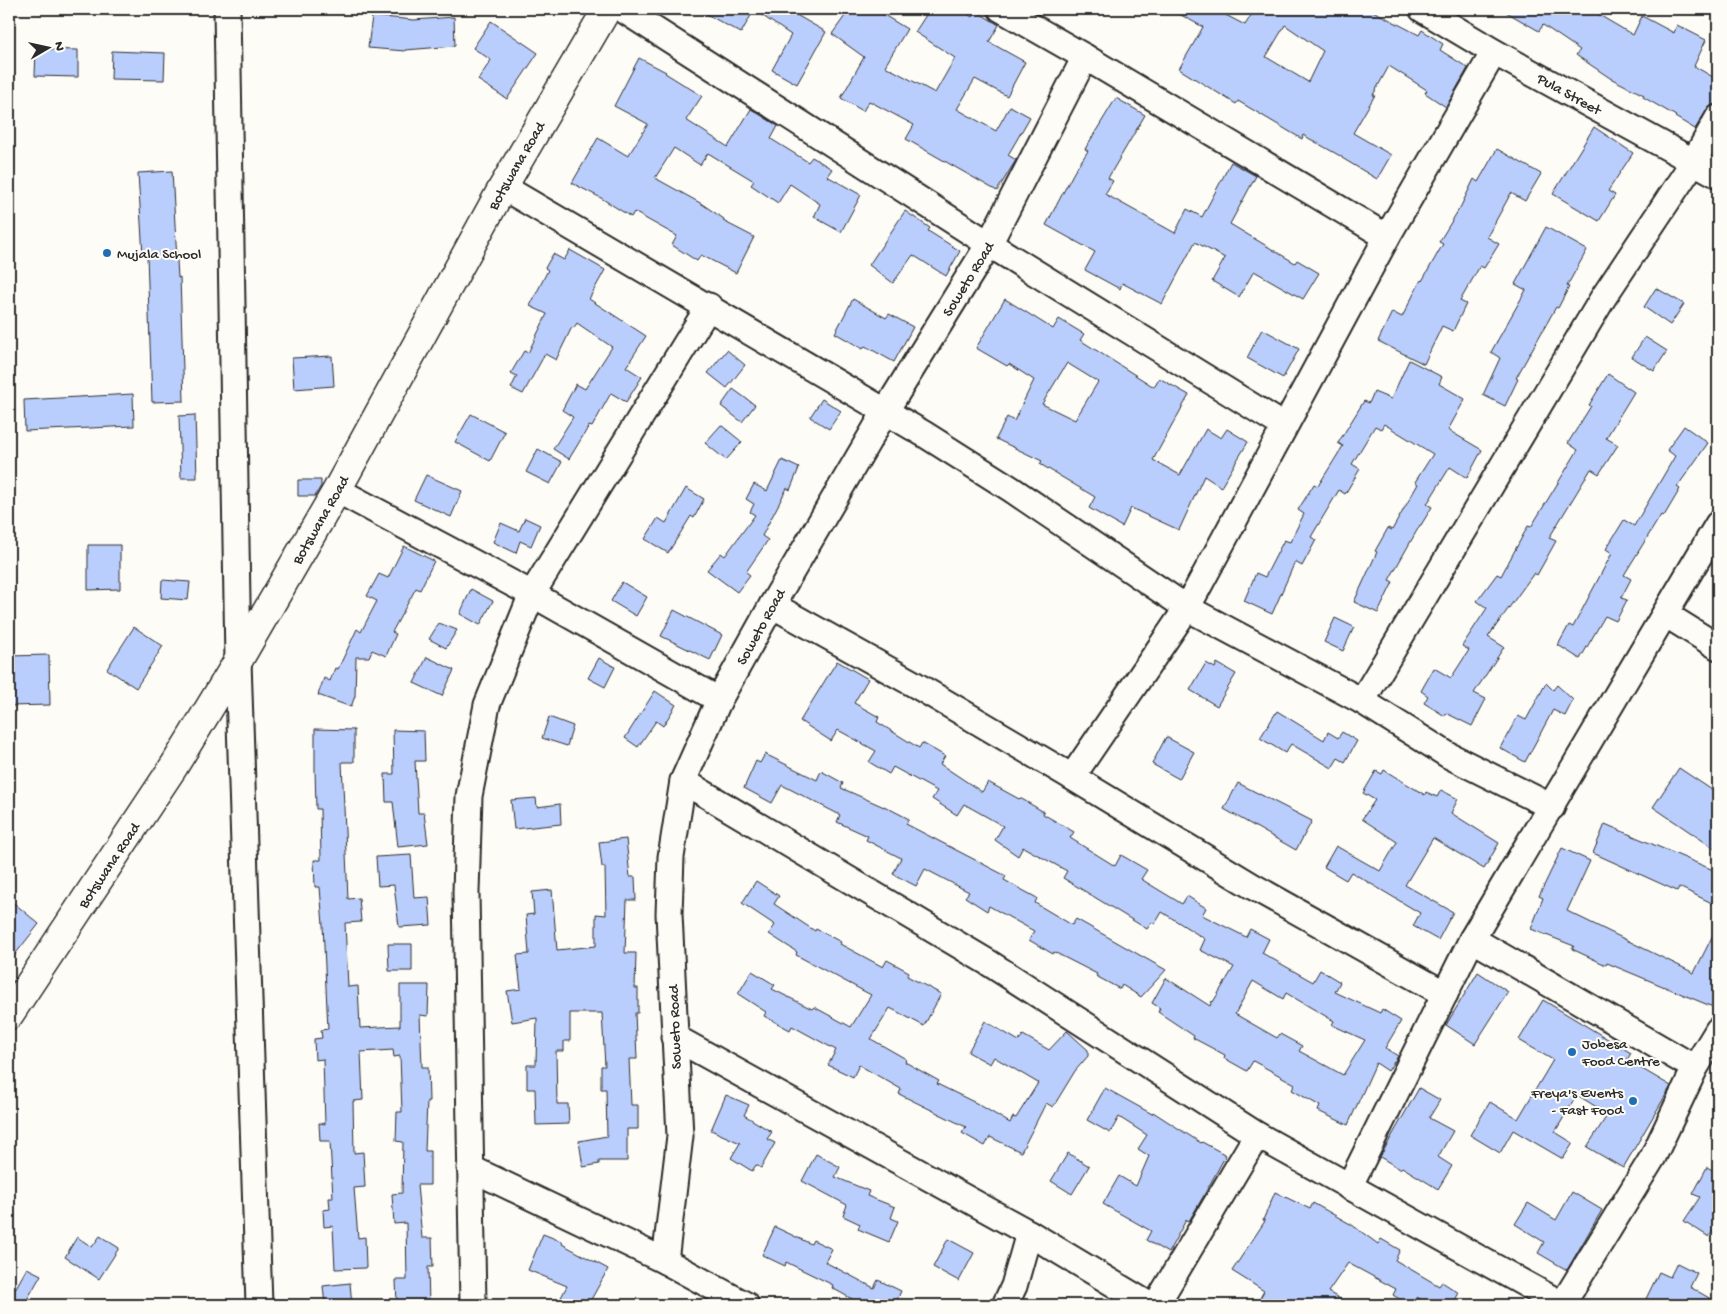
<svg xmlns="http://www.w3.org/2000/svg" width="1727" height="1314" font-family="'Gochi Hand',sans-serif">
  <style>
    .building { fill: #bacefe; stroke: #2b2b2b; fill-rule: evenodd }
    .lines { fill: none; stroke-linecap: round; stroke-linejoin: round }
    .minor-casing { stroke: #2b2b2b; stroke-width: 29 }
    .tertiary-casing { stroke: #2b2b2b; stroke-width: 31 }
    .minor { stroke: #fdfcf7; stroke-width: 25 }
    .tertiary { stroke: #fdfcf7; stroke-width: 28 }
    .poi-dot { fill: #1f6fb2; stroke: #fdfcf7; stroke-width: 2 }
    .labels { text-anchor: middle; stroke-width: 4; stroke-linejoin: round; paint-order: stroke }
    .street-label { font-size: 15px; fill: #2b2b2b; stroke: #fdfcf7 }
    .poi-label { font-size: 15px; fill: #2b2b2b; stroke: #fdfcf7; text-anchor: start }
  </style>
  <rect width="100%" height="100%" fill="#fdfcf7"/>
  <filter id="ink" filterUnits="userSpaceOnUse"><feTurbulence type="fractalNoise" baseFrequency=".02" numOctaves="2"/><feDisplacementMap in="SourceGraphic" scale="10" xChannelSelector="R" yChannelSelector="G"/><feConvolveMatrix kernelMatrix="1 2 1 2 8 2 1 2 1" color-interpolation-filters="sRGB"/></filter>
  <g filter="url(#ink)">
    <g class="building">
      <path d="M697,9h89l40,23 -29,52 -25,-14 19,-35 -37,-25 -13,23z"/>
      <path d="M850,9h24l33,20 -22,37 50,27 20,-35 -40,-26 15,-23h30l12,8 4,-6 23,14 -10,17 36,20 -18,34 -32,-17 -18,30 39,22 14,-25 20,11 -22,38 8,5 -19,31 -91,-52 8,-14 -45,-24 -6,10 -22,-13 23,-41 -32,-23z"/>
      <path d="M1170,9h44l31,16 10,-16h114l50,26 3,-5 21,14 -3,6 28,18 -22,39 -21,-14 2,-3 -38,-24 -16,29h2l-22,38 38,22 -14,24 -35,-21v-1l-39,-22 -1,4 -64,-38 -2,3 -57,-35 24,-42zM1285,25l38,26 -15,31 -42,-25z"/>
      <path d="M1501,9h88l44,26 9,-19 32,17 3,-8 29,15 -12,26 24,14v21l-12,10 -11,18 -20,-12 1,-1 -33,-19 1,-2 -34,-17 -34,-23 4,-5 -37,-25 -4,6z"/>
      <path d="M372,16l42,4 40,-3 1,29 -50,4v1l-37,-3z"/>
      <path d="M491,21l47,32 -31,46 -29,-19 13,-20 -18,-12z"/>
      <path d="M36,49l42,1v27l-43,-1z"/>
      <path d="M112,51l53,2 -1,27 -53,-1z"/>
      <path d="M639,58l27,14 -1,1 37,23 -16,24 42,27 23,-38 27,17 -7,13 37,23 4,-5 20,12 -5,7 34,19 -20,37 -27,-15 6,-13 -30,-20 -12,19 -27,-18 3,-4 -46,-28 -8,12 -26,-17 -19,30 47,26 22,15 -1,2 31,16 -18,36 -35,-18 -4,6 -25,-16 5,-9 -43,-24 -3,5 -30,-19 -29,-15 26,-45 30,18 20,-32 -34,-18z"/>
      <path d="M1116,98l29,17 -37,63 5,3 -8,13 70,39 12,-24 15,8 29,-55 25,14 -26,48 65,39 2,-3 22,13 -16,26 -49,-28 -15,26 -27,-16 13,-23 -30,-16 -33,62 -40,-21 -2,6 -35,-19 10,-18 -49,-27 28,-53 14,-21 -3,-2z"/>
      <path d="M1594,127l39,26 -25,38 7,4 -16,26 -46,-27z"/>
      <path d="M1497,149l44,25 -16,27 -14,-8 -24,44 12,7 -15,24 -4,-2 -20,35 6,3 -13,27 -11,-5 -18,38 -46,-23 14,-29 10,5 19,-37 1,1 21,-37 -4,-2 22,-36 13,-27 4,3z"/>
      <path d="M172,171l6,107 2,-1 4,124 -32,1 -5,-147 -4,1 -5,-83z"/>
      <path d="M905,211l25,17 -2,3 32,20 -14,25 -33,-21 -20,28 -24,-18z"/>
      <path d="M1546,227l41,23 -20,36 2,1 -11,21 -2,-1 -40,71 2,1 -13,27 -22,-11 17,-37 -9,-6 35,-62 -11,-6z"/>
      <path d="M570,250l35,20 -16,29 57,37 -20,31 16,10 -16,25 -15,-9 -19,34 -3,-1 -20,33 -16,-10 20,-32 -11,-7 14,-26 9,5 27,-42 -35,-24 -3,5 -2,-1 -16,33 -11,-6 -22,40 -12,-6 6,-12 -6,-3 13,-22 4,2 19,-39 -17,-8 18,-36 -3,-2 8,-14 11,6z"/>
      <path d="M1656,288l28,16 -14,21 -26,-18z"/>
      <path d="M853,299l33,19 3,-4 24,13 -19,35 -29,-16 -2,3 -28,-16z"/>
      <path d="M1005,299l48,30 6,-10 25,15 -4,6 74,47 5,-9 30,17 -36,65 27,15 26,-46 15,9 6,-9 21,13 -27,45 -17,-11 -25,54 -48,-22 -9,19 -33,-19 6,-11 -55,-33 2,-3 -46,-22 11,-22 7,4 20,-41 -25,-16 -2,2 -31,-18zM1067,363l31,19 -23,38 -33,-16z"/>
      <path d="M1262,329l37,20 -16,29 -36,-20z"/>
      <path d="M1645,337l22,14 -13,20 -22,-14z"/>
      <path d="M727,350l18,15 -18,23 -19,-15z"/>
      <path d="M332,356l2,30 -40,3 -2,-31z"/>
      <path d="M1409,360l33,17 -3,7 26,15 -17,31 34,20 -15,28 -17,-11 -23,37 5,3 -11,18h-1l-31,55 4,2 -15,31 -24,-11 23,-50 -2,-1 13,-23 4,2 26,-46 -3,-2 18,-28 -49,-30 -3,5 -6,-3 -23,38 8,5 -15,25 -6,-4 -28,47 5,3 -14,26 -7,-4 -23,52 -28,-13 12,-28 9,4 19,-37 6,2 14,-28 -6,-4 16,-26 4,2 25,-40 -5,-3 26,-42 5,2 5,-11 17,7z"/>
      <path d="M1608,374l26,18 -28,46 12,7 -19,29 -8,-5 -42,69 7,3 -19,34 -3,-2 -46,64 16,10 -30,46 12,6 -14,27 -26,-13 -1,3 -21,-13 4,-7 -7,-5 13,-23 17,10 18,-28 -7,-4 25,-38 -10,-7 20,-27 4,2 27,-50 3,1 47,-77 -10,-7 23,-37 -2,-1z"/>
      <path d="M733,389l22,16 -13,17 -21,-16z"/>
      <path d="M133,394l1,32 -109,5 -1,-31z"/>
      <path d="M822,399l19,12 -12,18 -19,-12z"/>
      <path d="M471,414l34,18 -15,29 -35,-19z"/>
      <path d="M195,415l2,63h-16l-2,-62z"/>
      <path d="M721,425l21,17 -16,18 -21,-17z"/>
      <path d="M1684,426l24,17 -31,44 3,2 -16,27 -3,-1 -37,60 7,4 -10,19 6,2 -11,21 -11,-5 -25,43 -22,-14 11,-20 4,2 39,-74 -6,-4 18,-29 10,6 41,-70 -8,-6z"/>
      <path d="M538,449l24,13 -12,22 -24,-12z"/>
      <path d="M782,460l17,8 -9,22 -3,-2 -25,48 6,4 -22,32 4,3 -13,17 -30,-22 14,-17 4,3 30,-41 -5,-3 4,-8 -8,-5 8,-15 13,7z"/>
      <path d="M426,475l36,16 -11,26 -37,-17z"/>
      <path d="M298,480h23v6l-6,10h-17z"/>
      <path d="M686,488l18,11 -10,19 -3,-2 -23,37 -23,-14 13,-21 8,5z"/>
      <path d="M525,518l15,7 -9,21 -11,-5 -4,12 -23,-11 8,-19 18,8z"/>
      <path d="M88,545h32v44l-32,1z"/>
      <path d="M404,546l30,15 -14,29 -4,-2 -24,44 4,2 -10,22 -14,-6 -3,7h-13l-1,39 -4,11 -33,-12 6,-17 6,3 5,-13 3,1 19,-40 4,3 16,-31 -10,-5 12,-22 9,4z"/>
      <path d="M162,580l28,2 -2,18 -27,-2z"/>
      <path d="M622,582l25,15 -11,19 -25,-15z"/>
      <path d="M471,589l22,12 -13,24 -20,-11z"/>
      <path d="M674,610l48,25 -12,25 -49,-24z"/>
      <path d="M1335,618l19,9 -11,24 -19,-9z"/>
      <path d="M439,623l18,7 -11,18 -17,-9z"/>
      <path d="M134,627l29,19 -27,42 -29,-19z"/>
      <path d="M49,655l1,50 -41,1v-50z"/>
      <path d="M427,657l27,13 -12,26 -28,-13z"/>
      <path d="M599,658l16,9 -10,20 -17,-9z"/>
      <path d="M837,661l31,18 -14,24 25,14 -2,5 42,26 3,-5 23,13 -5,8 42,28 6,-10 31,17 1,-1 24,14 -1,2 31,18 -4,6 45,28 6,-11 26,15 -6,9 41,25 5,-8 19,12 -4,7 44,22 4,-8 19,10 -7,14 51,29 7,-12 20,12 -5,10 45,21 2,-4 19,12 -16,27 13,8 -10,15 -12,-8 -28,62 -30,-14 2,-5 -28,-16 3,-6 -42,-23 -6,10 -23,-13 1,-3 -32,-17 1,-2 -36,-24 2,-4 -8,-5 14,-25 44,28 2,-5 1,1 21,-35 -34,-17 5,-11 -43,-27 -7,12 -3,-2 -5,7 -84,-51 4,-7 -44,-24 -5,9 -23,-16 8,-14 -39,-22 -7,11 -25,-16 5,-8 -44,-24 -4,7 -20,-12 7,-11 -38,-21 -7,11 -31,-20zM1253,981l30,18 3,-6 48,28 -2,4 33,15 -22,35 -44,-24 3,-5 -22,-12 -3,4 -42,-24z"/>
      <path d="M1206,663l9,5 2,-5 19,11 -19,32 -27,-16z"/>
      <path d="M1546,683l7,7 4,-5 16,15 -8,16 -12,-6 -28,52 -25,-14 18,-32 8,4z"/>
      <path d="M655,691l21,14 -13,21 -7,-5 -18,26 -13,-9z"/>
      <path d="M1277,711l47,29 4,-8 10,6 4,-6 15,9 -12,21 -7,-4 -6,10 -41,-24 -6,9 -25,-15z"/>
      <path d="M549,717l24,9 -6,20 -25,-8z"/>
      <path d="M315,729l39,1v32h-12l6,137 11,-1 2,24 -16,1 3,64 10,-1 2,42 40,-2v-41h29l-1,31 -8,-1 2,52h6l1,34h-2l-2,50h5v34h-13l5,53h10l1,29h-5l1,38h-32l-1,-25h11l-1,-57 -12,1 -2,-30 10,-1 1,-51 -7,-1 1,-29h5l-2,-56 -6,1 -1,-7 -32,2 2,48 -10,1 1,52 9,-1 2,35 -11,1 4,50 7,-1 1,31 -31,1 -2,-43 -9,1 -1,-17 7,-1 -1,-11h4l-3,-57h-10l-1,-18 6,1 -2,-65 -8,1 -1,-21 8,-1 -1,-8 7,-1 -5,-104 -3,-38h-5l-1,-27h7l-1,-51h-4l-1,-40z"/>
      <path d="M393,730l31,1 1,30h-10l3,52h6l4,31 -30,3 -5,-45h-7l-1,-28h9z"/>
      <path d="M1166,737l28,15 -15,27 -27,-15z"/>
      <path d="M765,754l52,26 4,-9 22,12 -2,5 43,19v-1l25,13 -3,5 100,52 -2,4 33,18 -2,5 37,22 4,-6 90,51 -25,27 -19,-12 -2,4 -24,-13 1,-2 -43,-22 -1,2 -24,-14 5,-9 -45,-25 -2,5 -22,-14 4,-5 -44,-23 -9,17 -23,-12 8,-16 -35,-18 2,-4 -31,-14 3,-7 -58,-30 -10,18 -28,-15 12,-27 4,2z"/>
      <path d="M1679,768l39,26v57l-65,-44z"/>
      <path d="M1384,770l41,25 1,-3 11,5 4,-7 17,9 -7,14 48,30 -15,26 -51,-31 -28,47 48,27 -15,28 -25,-14 7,-13 -69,-41 -5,8 -22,-13 12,-21 44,25 17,-29 -35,-23 13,-19 -12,-7 13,-22 6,3z"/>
      <path d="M1238,783l74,38 -16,29 -72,-41z"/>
      <path d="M536,798l1,9 23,-3 1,20 -47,5 -3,-29z"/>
      <path d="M1605,824l113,48v34l-39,-19 -2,4 -84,-38z"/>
      <path d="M626,839l4,38h5l1,23h-9l-2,53h11l-1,35h3v25h-3l2,46h-8l2,46h7v24h-11v32h-28v3l-16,3 -4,-26 28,-5 -1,-47h-5v-23h4l-3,-53h-32v28h-6v10h-8l1,53h11l1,20 -33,1 -1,-36h-8v-24h9l1,-47 -25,4 -5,-31 14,-2 -4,-34 12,-1 -3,-39 8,-1 -2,-22 20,-2 5,60 39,-4v-32l10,1 -1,-48h-3l-3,-25z"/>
      <path d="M1562,848l28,13 -23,50 127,62 24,-48v68l-5,14 -106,-44 -1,2 -34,-16 2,-3 -43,-17 12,-31 -4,-2z"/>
      <path d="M411,855l3,43 15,-1 2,28 -32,2 -5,-42 -16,1 -2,-29z"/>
      <path d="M756,881l23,15 -5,8 41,27 1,-2 25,13 -1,2 43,23 4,-7 22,12 -2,4 34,18 -17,32 -34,-18 -19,31 35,20 -1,3 34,19 -2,3 41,20 32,19 3,-6 3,1 22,-35 -44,-26 -4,7 -22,-12 17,-31 34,20 4,-6 26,15 18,-19 21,19v6l-13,15 -22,36 -7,-4 -25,49 -31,-15 -5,9 -23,-13 4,-6 -67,-33 2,-5 -42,-24 -6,12 -25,-12 8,-15 -44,-24 -2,4 -26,-14 2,-4 -28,-18 14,-23 23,14 -3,4 40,20 2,-2 37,20 20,-32 -75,-40 1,-3 -28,-18 6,-9 -33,-22z"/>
      <path d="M9,899l30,25 -30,38z"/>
      <path d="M388,944h24v27h-23z"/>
      <path d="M1478,972l30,20 -33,52 -29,-19z"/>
      <path d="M1543,1000l88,53 -4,7 44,26 -48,82 -36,-21 21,-33 -31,-19 -22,37 18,11 -10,16 -50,-29 -13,23 -30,-18 20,-33 28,17 35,-59 -34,-20z"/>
      <path d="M1105,1088l47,26 1,-2 48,31 1,-1 24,13 -23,42 -14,24 -3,-1 -18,33 -22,-13 5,-9 -48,-27 16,-28 17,10 13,-30 -11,-7 9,-14 -28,-18 -9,16 -23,-13z"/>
      <path d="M1419,1088l21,12 -11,18 24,13 -15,26 14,9 -14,23 -36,-22 -2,2 -20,-12z"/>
      <path d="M726,1095l23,10 -5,10 28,17 -5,7 8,4 -14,25 -5,-3 -4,6 -21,-13 9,-15 -29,-13z"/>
      <path d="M1068,1153l21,13 -17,28 -21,-13z"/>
      <path d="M816,1154l24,13 -5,10 34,14 -2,5 28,11 -4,11 7,3 -9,21 -31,-13 2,-5 -17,-8 4,-11 -45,-24z"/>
      <path d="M1707,1167l9,5 2,-4v55l-9,14 -25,-16 16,-24 -7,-3z"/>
      <path d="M1275,1192l35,17 3,-6 39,22 26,19 3,-5 19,11 -5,10 44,26 3,-4 17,11 -7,12h-22l-13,-8 -4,8h-4l-16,-10 3,-6 -48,-26 -20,29 23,13h-78l-13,-7 4,-7 -32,-20 33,-50 -2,-1z"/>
      <path d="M1572,1192l30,18 -35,60 -29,-17 6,-11 -29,-18 13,-21 28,17z"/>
      <path d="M775,1227l36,17 2,-4 19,9 -7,13 49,26 4,-8 23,11 -4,9 11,5h-45l-31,-17 1,-3 -47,-23 -1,4 -23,-11z"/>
      <path d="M543,1234l20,8 -1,2 46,25 -20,36h-31l10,-19 -39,-16z"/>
      <path d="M100,1236l19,12 -20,31 -34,-22 12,-20 15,10z"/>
      <path d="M948,1239l26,14 -15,28 -26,-14z"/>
      <path d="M1677,1263l20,10 -7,14 28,16v2h-75l16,-33 11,5z"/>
      <path d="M27,1268l14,7 -17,30h-5l-10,-5z"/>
      <path d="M350,1283l2,22h-27l-2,-19z"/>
    </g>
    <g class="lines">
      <defs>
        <g id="minor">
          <path d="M227,9l11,652 21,644"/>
          <path d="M622,9l367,235 295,182"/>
          <path d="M1001,9l84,48 302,180"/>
          <path id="s1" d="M1422,9l72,43 224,123"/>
          <path d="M503,187l421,247 87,55 176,119 175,93 86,54 104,52"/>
          <path d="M337,490l195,104 187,106"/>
          <path d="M772,605l142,79 158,93"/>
          <path d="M1665,614l53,33"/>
          <path d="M1362,701l241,-403 91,-137 24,-43"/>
          <path d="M683,781l306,182 268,172 306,170"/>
          <path d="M1472,939l223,129"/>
          <path d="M1445,994l-193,-108 -180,-109 115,-169 200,-371 107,-185"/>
          <path d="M674,1037l355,196 120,72"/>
          <path d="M470,1168l195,93 81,44"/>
          <path d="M1349,1187l123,-248 246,-415"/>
          <path id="s2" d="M665,1261l15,-125 -11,-222 2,-57 12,-76 36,-81 53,-95 113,-193 104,-168 96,-187"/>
          <path d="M473,1305l-7,-413 3,-96 18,-91 45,-111 177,-288"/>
          <path d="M1005,1305l9,-19 15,-53"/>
          <path d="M1156,1305l101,-170"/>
          <path d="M1562,1305l91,-148 42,-89 23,-38"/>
        </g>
        <g id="tertiary">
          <path id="s3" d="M9,1015l165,-249 64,-105 99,-171 166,-303 104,-178"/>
        </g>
      </defs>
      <use href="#minor" class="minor-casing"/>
      <use href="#tertiary" class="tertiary-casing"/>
      <use href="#minor" class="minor"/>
      <use href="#tertiary" class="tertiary"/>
    </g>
  </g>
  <g class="poi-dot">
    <circle cx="107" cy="253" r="5"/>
    <circle cx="1572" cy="1052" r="5"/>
    <circle cx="1633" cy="1101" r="5"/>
  </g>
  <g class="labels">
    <g class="street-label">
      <text dy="5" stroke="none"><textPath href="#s1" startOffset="170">Pula Street</textPath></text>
      <text dy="5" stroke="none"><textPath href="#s3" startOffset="990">Botswana Road</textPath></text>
      <text dy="5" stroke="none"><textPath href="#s2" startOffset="1060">Soweto Road</textPath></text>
      <text dy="5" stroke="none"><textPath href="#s3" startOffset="585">Botswana Road</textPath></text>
      <text dy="5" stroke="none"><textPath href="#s2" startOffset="655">Soweto Road</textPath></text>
      <text dy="5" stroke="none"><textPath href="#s3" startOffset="180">Botswana Road</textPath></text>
      <text transform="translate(674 1027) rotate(-92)" y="5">Soweto Road</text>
    </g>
    <g class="poi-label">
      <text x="117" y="258">Mujala School</text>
      <text x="1582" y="1048">Jobesa<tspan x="1582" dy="17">Food Centre</tspan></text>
      <text x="1623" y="1097" text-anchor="end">Freya's Events<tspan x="1623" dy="17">- Fast Food</tspan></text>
    </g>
  </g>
  <rect width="1727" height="1314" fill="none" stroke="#fdfcf7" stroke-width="30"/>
  <rect x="15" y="15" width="1697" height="1284" fill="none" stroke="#2b2b2b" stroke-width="2" filter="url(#ink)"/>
  <g transform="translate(48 48) rotate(81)" stroke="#fdfcf7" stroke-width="4" paint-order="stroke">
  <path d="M0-4L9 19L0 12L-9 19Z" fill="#2b2b2b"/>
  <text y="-8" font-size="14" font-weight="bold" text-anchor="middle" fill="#2b2b2b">N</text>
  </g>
</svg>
